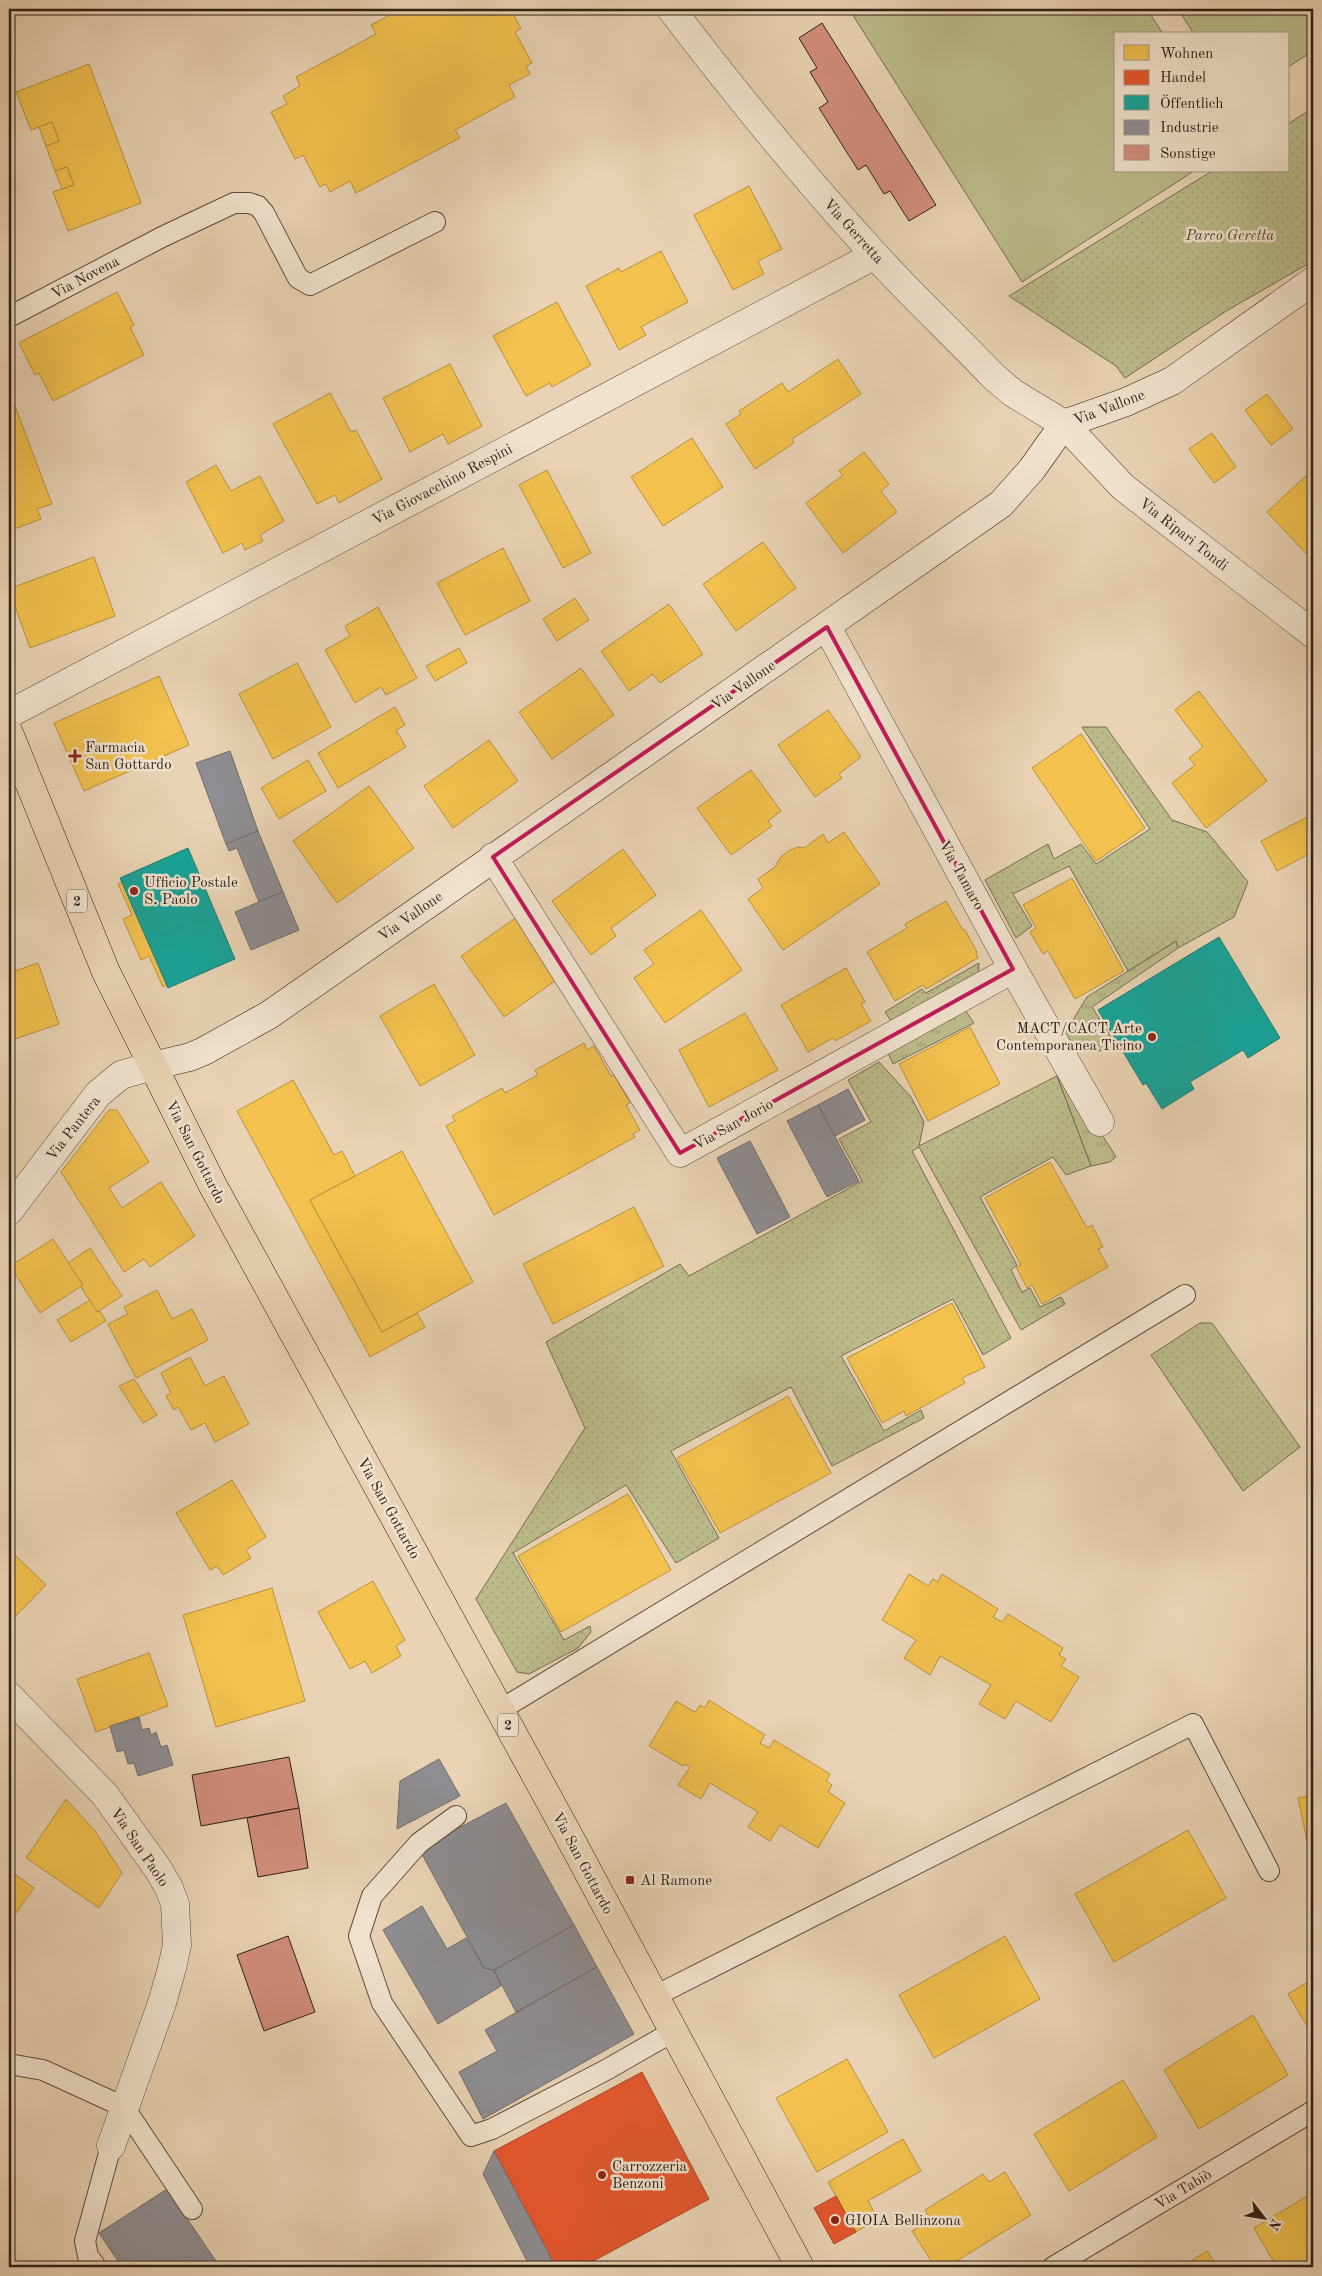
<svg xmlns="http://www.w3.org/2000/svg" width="1322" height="2276" font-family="'Old Standard TT',serif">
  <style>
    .grass { fill: url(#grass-tufts); stroke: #756d50 }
    .park { fill: url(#park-dots); stroke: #756d50 }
    .pitch { fill: #bbbb8a; stroke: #756d50 }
    .homes { fill: #f2c14e; stroke: #b8903d }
    .shops { fill: #e4572e; stroke: #ae4627 }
    .public { fill: #17a398; stroke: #1e7b71 }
    .industry { fill: #8d8d92; stroke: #716c6d }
    .building { fill: #d18d7d; stroke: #2f1f16 }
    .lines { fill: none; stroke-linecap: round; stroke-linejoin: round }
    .lane-casing { stroke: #5e4c3e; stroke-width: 22 }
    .street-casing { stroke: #5e4c3e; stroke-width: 29 }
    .secondary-casing { stroke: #2f1f16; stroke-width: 29 }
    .primary-casing { stroke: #2f1f16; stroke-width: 29 }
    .lane { stroke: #f1e2ce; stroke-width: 20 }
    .street { stroke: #f1e2ce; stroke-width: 28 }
    .secondary { stroke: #f1e2ce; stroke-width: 28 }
    .primary { stroke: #e9d3b4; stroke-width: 28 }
    .marked { fill: none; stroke: #c2185b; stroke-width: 4; stroke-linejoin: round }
    .poi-dot { fill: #8f2418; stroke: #f1e2ce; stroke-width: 2 }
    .labels { text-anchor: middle; stroke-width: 5; stroke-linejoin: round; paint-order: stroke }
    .shield { fill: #f1e2ce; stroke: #695a4d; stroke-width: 1 }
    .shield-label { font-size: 14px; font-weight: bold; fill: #2f1f16 }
    .street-label { font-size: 15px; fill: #2f1f16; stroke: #f1e2ce }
    .park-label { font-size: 15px; font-style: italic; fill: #524633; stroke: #f1e2ce }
    .poi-label { font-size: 15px; fill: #2f1f16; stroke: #f1e2ce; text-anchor: start }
  </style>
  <defs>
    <pattern id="grass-tufts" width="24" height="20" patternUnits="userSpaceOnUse" patternTransform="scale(1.25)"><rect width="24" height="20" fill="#bbbb8a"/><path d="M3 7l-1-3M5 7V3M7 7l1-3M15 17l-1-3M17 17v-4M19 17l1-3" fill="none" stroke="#a1a076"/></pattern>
    <pattern id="park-dots" width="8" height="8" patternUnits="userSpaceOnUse" patternTransform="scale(1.25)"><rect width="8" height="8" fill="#bbbb8a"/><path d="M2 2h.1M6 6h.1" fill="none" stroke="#a1a076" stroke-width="1.8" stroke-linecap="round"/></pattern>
  </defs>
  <rect width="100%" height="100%" fill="#e9d3b4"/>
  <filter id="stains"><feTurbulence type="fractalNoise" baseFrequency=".004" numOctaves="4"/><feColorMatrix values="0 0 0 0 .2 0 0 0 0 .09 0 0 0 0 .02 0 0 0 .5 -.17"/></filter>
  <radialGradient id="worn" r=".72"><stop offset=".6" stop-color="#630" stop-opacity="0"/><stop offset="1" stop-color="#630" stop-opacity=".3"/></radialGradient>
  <g class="grass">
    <path d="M1176,941l2,7 -86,59 26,41c-25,3 -38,10 -53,-15l22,-36z"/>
    <path d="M965,1010l9,13 -81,41 -6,-13z"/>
    <path d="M1057,1076l10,3 49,78 -6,5 -19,4z"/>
  </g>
  <g class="park">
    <path d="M1313,108v153l-85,49 -103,68 -9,-12 -107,-70 203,-125h76v-47z"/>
    <path d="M1082,727h24l66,93 35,12 41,50 -14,35 -56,31 -2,-7 -48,30 -59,-105 -56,28 19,32 -16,12 -31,-58 63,-36 6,15 27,-15 15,20 54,-35z"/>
    <path d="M979,963l-1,15 -84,48 -9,-14 37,-23 4,4z"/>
    <path d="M879,1062l32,35 13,25 -5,24 138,-70 34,90 -25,9 -13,-18 -73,40 37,68 -6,5 11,22 8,-4 10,19 21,-10 4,7 -44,26 -102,-183 -7,4 99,187 -28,17 -30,-56 -112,57 43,75 37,-21 3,8 -92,48 -41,-79 -120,64 48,87 -43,25 -50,-78 -113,68 51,87 26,-14 1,6 -13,16 -49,26 -12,-2 -41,-73 109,-171 -39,-86 134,-78 9,12 173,-95 -23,-42 32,-17 -23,-42z"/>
    <path d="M1200,1323h12l88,124 -57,44 -92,-136z"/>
  </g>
  <g class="pitch">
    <path d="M849,9h298l16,25h-47v137h78l-172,111z"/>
    <path d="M1178,9h135v42l-25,16v-33h-94z"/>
  </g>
  <g class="homes">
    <path d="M401,9h109l11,19 -6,4 17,31 -6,3 4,8 -21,11 6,12 -60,33 5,8 -104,55 -6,-12 -20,11 -4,-8 -6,3 -17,-32 -8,4 -24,-47 16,-8 -4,-8 17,-10 -4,-9 80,-43 -5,-9z"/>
    <path d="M89,64l52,139 -73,28 -15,-39 21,-7 -7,-18 -12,4 -9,-25 13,-5 -7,-19 -21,8 -15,-38z"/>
    <path d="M52,122l7,19 -13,5 -7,-19z"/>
    <path d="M67,167l7,18 -12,4 -7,-18z"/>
    <path d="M749,186l33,63 -24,12 6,13 -31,16 -39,-75z"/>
    <path d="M661,251l27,51 -47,25 5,8 -27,15 -33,-64 33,-18 2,4z"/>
    <path d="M117,292l17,33 -4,2 14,28 -91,46 -14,-28 -4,2 -16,-32z"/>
    <path d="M557,302l34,63 -39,22 -2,-4 -24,13 -33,-60z"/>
    <path d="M838,359l23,35 -69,45 2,4 -39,26 -29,-45 15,-10 -2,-3 43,-28 6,9z"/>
    <path d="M450,364l32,62 -34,18 -5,-10 -33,18 -27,-54z"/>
    <path d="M9,390l43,114 -15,5 4,10 -32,12z"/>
    <path d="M330,393l21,39 5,-2 26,49 -43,24 -4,-8 -18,9 -44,-80z"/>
    <path d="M1267,394l26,35 -22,16 -26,-35z"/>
    <path d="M1212,433l24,34 -22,16 -25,-34z"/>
    <path d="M692,438l31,49 -60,39 -32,-49z"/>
    <path d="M864,452l25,32 -8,7 16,21 -54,41 -37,-50 37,-28 -4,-4z"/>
    <path d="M216,465l15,26 29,-15 24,45 -24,14 3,6 -18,9 -3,-7 -19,10 -37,-71z"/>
    <path d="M547,470l44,83 -28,15 -44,-83z"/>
    <path d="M1309,473l4,4v84l-46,-49z"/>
    <path d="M763,542l33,46 -60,43 -33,-47z"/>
    <path d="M503,548l27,53 -65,34 -28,-52z"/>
    <path d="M94,557l21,59 -85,32 -21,-59z"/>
    <path d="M575,598l14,22 -32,21 -14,-22z"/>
    <path d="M669,604l34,50 -43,29 -7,-9 -24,17 -28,-40z"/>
    <path d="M378,607l39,71 -31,17 -5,-8 -26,16 -30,-53 25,-14 -5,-10z"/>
    <path d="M459,648l8,15 -32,18 -9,-15z"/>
    <path d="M297,663l34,64 -58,32 -34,-65z"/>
    <path d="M581,668l33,47 -62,44 -33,-47z"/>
    <path d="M159,676l30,69 -105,46 -30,-68z"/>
    <path d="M1199,691l68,90 -61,47 -34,-45 23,-18 -6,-7 14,-11 -28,-37z"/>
    <path d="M395,707l10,18 -9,5 10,17 -68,41 -20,-35z"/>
    <path d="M828,710l33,47 -22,17 3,4 -27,19 -37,-52z"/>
    <path d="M1081,734l64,94 -49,33 -64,-93z"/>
    <path d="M489,740l29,41 -65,47 -29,-42z"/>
    <path d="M308,760l18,31 -47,28 -18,-31z"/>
    <path d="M751,770l30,41 -13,10 4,5 -41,29 -34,-47z"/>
    <path d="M369,786l45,62 -77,55 -44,-62z"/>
    <path d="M1313,814v38l-36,19 -16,-30z"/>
    <path d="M844,832l36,52 -97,66 -35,-51 15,-11 -5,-9 17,-12 5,-9 8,-7 10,-4 6,1 19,-14 5,9z"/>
    <path d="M623,849l33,46 -45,33 5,8 -25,19 -39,-54z"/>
    <path d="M1072,878l52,93 -49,28 -27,-48 -5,3 -13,-22 6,-4 -13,-23z"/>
    <path d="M123,882l44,103 -4,2 -14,-31 -8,4 -18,-41 9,-4 -14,-31z"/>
    <path d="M946,901l17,29h2l12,22 -1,1 2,5 -52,31 -3,-4 -28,16 -28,-49 40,-24 -2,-4z"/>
    <path d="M701,910l41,60 -77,53 -31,-45 20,-14 -10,-14z"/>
    <path d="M517,917l42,61 -55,39 -43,-61z"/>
    <path d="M38,963l21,61 -50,17v-68z"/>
    <path d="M846,968l19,34 -4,2 10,17 -36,20 -2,-3 -25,14 -27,-47z"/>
    <path d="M434,984l41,71 -55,31 -40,-70z"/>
    <path d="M745,1013l33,57 -69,37 -30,-57z"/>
    <path d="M970,1027l30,57 -72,37 -29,-57z"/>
    <path d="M584,1043l3,7 7,-4 17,30 3,-1 16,28 -4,2 14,25 -7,4 2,3 -141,78 -48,-89 9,-5 -3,-5 50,-28 3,5 33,-18 -3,-5z"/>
    <path d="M293,1080l41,75 8,-4 13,25 -45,24 72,132 35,-19 8,14 -55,30 -133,-246z"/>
    <path d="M109,1110h8l32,52 -40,26 13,20 39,-26 34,54 -45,31 -6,-8 -20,13 -63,-100z"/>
    <path d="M402,1151l71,131 -91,50 -72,-132z"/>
    <path d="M1050,1162l37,66 5,-3 11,22 -5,2 10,18 -66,37 -10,-19 -5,3 -11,-21 5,-2 -36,-67z"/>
    <path d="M634,1207l30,59 -111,58 -30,-60z"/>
    <path d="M53,1239l30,46 -43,28 -30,-47z"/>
    <path d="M90,1248l32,48 -25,16 -16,-25 2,-2 -15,-22z"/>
    <path d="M157,1290l15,29 20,-10 16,31 -72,38 -28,-54 20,-10 -4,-7z"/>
    <path d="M90,1300l7,12 3,-1 6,10 -35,21 -14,-22z"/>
    <path d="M952,1303l33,64 -23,11 3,5 -59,33 -2,-5 -22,12 -35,-65z"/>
    <path d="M190,1357l15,29 19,-10 25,48 -34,18 -10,-19 -14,7 -13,-23 -4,3 -8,-14 5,-3 -10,-20z"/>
    <path d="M134,1379l23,36 -14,8 -24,-37z"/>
    <path d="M788,1396l43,77 -111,60 -43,-75z"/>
    <path d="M232,1480l34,57 -20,13 5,8 -28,17 -6,-9 -7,4 -34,-57z"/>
    <path d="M628,1494l43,76 -110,62 -43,-76z"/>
    <path d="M9,1549l37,36 -37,38z"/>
    <path d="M909,1574l19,12 5,-7 5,3 4,-8 56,35 -5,8 9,5 6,-8 55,34 -4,7 7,4 -5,7 18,11 -28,45 -35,-21 -11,18 -26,-15 12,-19 -51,-29 -10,19 -26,-17 12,-18 -34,-20z"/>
    <path d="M373,1581l32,59 -9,6 5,10 -29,17 -7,-12 -15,8 -32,-57z"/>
    <path d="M272,1588l33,113 -89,26 -33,-112z"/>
    <path d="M149,1653l19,53 -72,26 -19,-53z"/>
    <path d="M709,1700l56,35 -5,8 9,5 5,-8 56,34 -4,7 6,4 -4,7 17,11 -27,45 -38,-23 -10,16 -22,-14 10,-15 -48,-29 -9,16 -23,-14 12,-18 -6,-3 -1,2 -34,-20 27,-45 19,11 5,-7 5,3z"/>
    <path d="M1313,1795v74l-15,-71z"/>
    <path d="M66,1799l29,32 27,42 -23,35 -73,-50z"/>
    <path d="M1188,1830l38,68 -112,64 -39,-68z"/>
    <path d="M9,1870l25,18 -25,35z"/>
    <path d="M1005,1936l35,63 -106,59 -35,-63z"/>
    <path d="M1313,1979v57l-25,-42z"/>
    <path d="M1253,2015l35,60 -89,54 -35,-59z"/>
    <path d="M847,2059l41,73 -71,40 -41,-74z"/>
    <path d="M1123,2080l34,57 -88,54 -35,-57z"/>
    <path d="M903,2139l18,32 -53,30 10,18 -22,13 -28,-50z"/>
    <path d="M1005,2172l26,43 -84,52h-12l-23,-36 19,-11 -6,-10 58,-36 6,8z"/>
    <path d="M1307,2196l6,10v61h-36l-23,-39z"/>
    <path d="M1207,2251l11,16h-37z"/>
  </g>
  <g class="shops">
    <path d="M642,2072l67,127 -127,68h-26l-62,-116z"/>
    <path d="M836,2196l20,36 -22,12 -20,-36z"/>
  </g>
  <g class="public">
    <path d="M188,848l47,111 -67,29 -48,-110z"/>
    <path d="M1219,937l61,101 -32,20 -5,-8 -53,32 4,7 -32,20 -16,-26 -3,2 -45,-75z"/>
  </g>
  <g class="industry">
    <path d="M230,751l28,80 -32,13 -30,-81z"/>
    <path d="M258,831l25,61 -24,10 -22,-54 -8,3 -3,-7z"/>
    <path d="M283,892l16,38 -48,20 -16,-38z"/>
    <path d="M848,1089l17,31 -30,16 -17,-31z"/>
    <path d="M818,1105l41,76 -32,16 -40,-76z"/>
    <path d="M750,1141l40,76 -33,17 -40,-76z"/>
    <path d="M139,1717l3,13 7,-2 2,7 5,-3 5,15 6,-2 6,20 -35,11 -4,-13 -6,1 -4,-14 -7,2 -7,-26z"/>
    <path d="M439,1759l21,37 -63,33 3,-48z"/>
    <path d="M506,1803l68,122 -80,45 -10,-2 -65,-119z"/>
    <path d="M422,1906l25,43 19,-11 18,30 10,2 7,16 -63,38 -55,-94z"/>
    <path d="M574,1925l23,42 -81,45 -22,-42z"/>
    <path d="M597,1967l37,67 -151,85 -24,-47 38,-21 -12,-21z"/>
    <path d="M494,2151l62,116h-26l-47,-93z"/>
    <path d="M167,2189l53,78h-98l-23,-34z"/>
  </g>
  <g class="building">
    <path d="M822,23l114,182 -27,16 -19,-30 -6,3 -18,-29 -8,5 -39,-62 9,-6 -18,-30 7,-4 -18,-30z"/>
    <path d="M289,1757l10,51 -98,18 -9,-51z"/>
    <path d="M299,1808l9,60 -50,9 -11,-59z"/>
    <path d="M288,1936l27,76 -51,19 -27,-76z"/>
  </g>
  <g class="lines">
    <defs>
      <g id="lane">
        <path d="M9,317l153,-80 72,-34h15l9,3 6,7 34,65 12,7 125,-63"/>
        <path d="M500,1710l685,-415"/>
        <path d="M456,1816l-37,27 -47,53 -13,40 23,67 89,133 21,-7 114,-59 68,-39"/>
        <path d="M655,1996l538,-272 76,147"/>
        <path d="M9,2064l34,6 81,37 68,102"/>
        <path d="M96,2267l-8,-11 -3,-15 26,-95"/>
        <path d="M1053,2267l260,-156"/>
      </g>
      <g id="street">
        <path d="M671,9c64,84 131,166 203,245 38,42 80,81 119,122l20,17 51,31 59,63 190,147"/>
        <path d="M827,627l186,342 87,153"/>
        <path d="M9,714l866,-459"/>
        <path d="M493,857l187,296 333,-184"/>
        <path d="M9,1211l89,-117 23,-19 31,-9"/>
        <path d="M9,1696l96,99 53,74 11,19 6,16 2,41 -5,23 -10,35 -51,143"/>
      </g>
      <path id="secondary" d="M152,1066l38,-9 14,-6 65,-36 732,-511 31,-35 32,-45 62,-22 46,-21 141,-100"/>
      <path id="primary" d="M9,733l97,239 106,212 352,643 236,440"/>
    </defs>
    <use href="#lane" class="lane-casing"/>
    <use href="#street" class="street-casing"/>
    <use href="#secondary" class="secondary-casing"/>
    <use href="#primary" class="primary-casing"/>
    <use href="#lane" class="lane"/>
    <use href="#street" class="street"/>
    <use href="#secondary" class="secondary"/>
    <use href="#primary" class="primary"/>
  </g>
  <path class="marked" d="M827,627l186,342 -333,184 -187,-296z"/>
  <g class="poi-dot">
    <path d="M72.5 748.5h5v5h5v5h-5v5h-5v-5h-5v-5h5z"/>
    <circle cx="134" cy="891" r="5"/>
    <circle cx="1152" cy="1037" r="5"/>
    <rect x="625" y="1875" width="10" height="10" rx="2.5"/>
    <circle cx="602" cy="2175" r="5"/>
    <circle cx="835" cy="2220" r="5"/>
  </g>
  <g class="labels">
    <g class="shield">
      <rect x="67" y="889.5" width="20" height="23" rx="4"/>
      <rect x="498" y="1713.5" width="20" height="23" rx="4"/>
    </g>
    <g class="shield-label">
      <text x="77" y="906">2</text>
      <text x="508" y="1730">2</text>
    </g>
    <g class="street-label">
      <text transform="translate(854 231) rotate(48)" y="5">Via Gerretta</text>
      <text transform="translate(85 277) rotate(-28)" y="5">Via Novena</text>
      <text transform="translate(1109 407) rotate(-21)" y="5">Via Vallone</text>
      <text transform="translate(442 484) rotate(-28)" y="5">Via Giovacchino Respini</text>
      <text transform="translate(1184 534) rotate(38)" y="5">Via Ripari Tondi</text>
      <text transform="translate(743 685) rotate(-35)" y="5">Via Vallone</text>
      <text transform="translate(962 875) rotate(61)" y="5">Via Tamaro</text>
      <text transform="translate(410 916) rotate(-35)" y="5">Via Vallone</text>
      <text transform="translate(733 1124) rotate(-29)" y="5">Via San Jorio</text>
      <text transform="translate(73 1128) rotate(-52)" y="5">Via Pantera</text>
      <text transform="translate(196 1152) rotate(63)" y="5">Via San Gottardo</text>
      <text transform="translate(389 1508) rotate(61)" y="5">Via San Gottardo</text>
      <text transform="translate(140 1847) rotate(56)" y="5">Via San Paolo</text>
      <text transform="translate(583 1863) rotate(62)" y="5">Via San Gottardo</text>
      <text transform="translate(1183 2189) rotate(-31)" y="5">Via Tabiò</text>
    </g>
    <g class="park-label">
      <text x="1230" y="240">Parco Geretta</text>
    </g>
    <g class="poi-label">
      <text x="85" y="752">Farmacia<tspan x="85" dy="17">San Gottardo</tspan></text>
      <text x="144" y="887">Ufficio Postale<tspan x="144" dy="17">S. Paolo</tspan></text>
      <text x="1142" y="1033" text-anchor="end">MACT/CACT Arte<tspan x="1142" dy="17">Contemporanea Ticino</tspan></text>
      <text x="640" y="1885">Al Ramone</text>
      <text x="612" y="2171">Carrozzeria<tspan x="612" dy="17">Benzoni</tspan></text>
      <text x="845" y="2225">GIOIA Bellinzona</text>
    </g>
  </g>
  <rect width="1322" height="2276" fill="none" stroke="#e9d3b4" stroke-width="30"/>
  <rect x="10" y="10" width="1302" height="2256" fill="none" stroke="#2f1f16" stroke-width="2.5"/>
  <rect x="15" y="15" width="1292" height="2246" fill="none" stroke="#2f1f16"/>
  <rect x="1114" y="32" width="175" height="140" fill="#f1e2ce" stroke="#a39484"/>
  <rect x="1124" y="45" width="25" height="15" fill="#f2c14e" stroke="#a39484"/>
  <text x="1160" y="58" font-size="15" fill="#2f1f16">Wohnen</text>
  <rect x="1124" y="70" width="25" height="15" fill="#e4572e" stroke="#a39484"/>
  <text x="1160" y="82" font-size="15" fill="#2f1f16">Handel</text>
  <rect x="1124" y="95" width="25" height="15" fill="#17a398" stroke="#a39484"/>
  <text x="1160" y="108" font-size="15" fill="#2f1f16">Öffentlich</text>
  <rect x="1124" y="120" width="25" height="15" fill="#8d8d92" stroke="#a39484"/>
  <text x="1160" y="132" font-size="15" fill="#2f1f16">Industrie</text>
  <rect x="1124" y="145" width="25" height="15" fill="#d18d7d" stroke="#a39484"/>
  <text x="1160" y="158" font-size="15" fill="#2f1f16">Sonstige</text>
  <g transform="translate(1264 2218) rotate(121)" stroke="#f1e2ce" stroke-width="4" paint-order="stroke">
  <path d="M0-4L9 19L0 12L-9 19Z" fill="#2f1f16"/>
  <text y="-8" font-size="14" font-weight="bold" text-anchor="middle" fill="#2f1f16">N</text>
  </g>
  <rect width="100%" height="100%" filter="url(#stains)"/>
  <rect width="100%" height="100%" fill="url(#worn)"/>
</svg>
